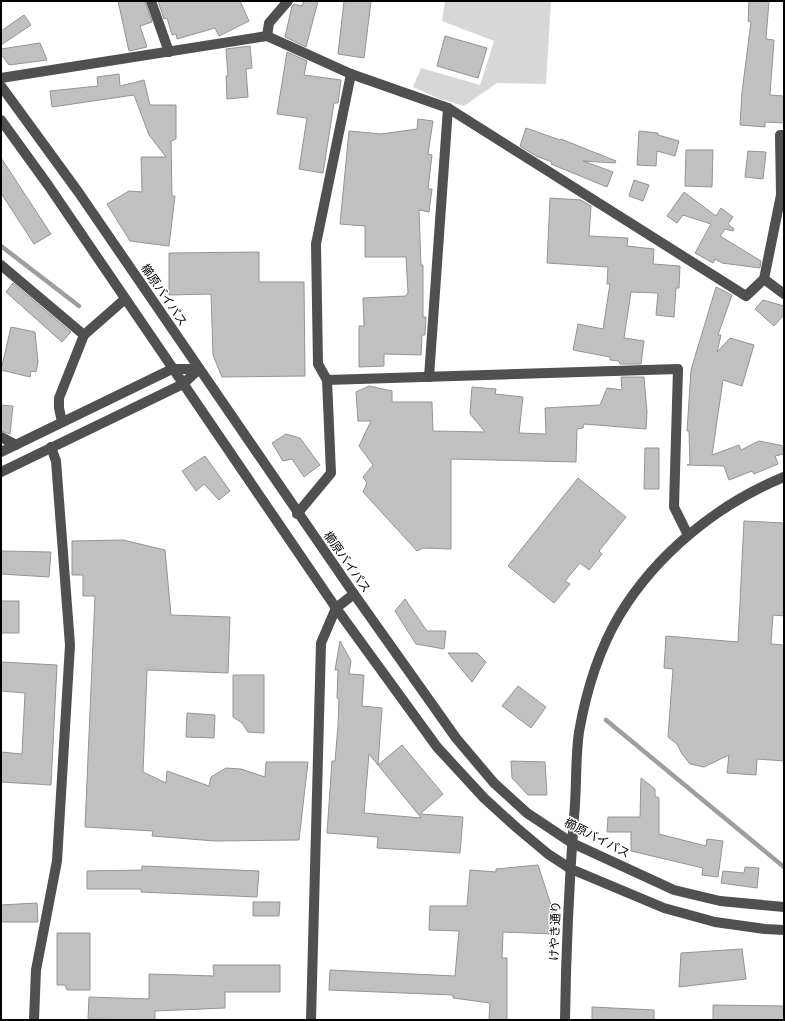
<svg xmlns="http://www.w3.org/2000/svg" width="785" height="1021" font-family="'DejaVu Sans','Noto Sans JP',sans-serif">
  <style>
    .green { fill: #d7d7d7 }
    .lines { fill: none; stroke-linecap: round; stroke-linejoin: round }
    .stream { stroke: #9e9e9e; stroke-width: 4.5 }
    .building { fill: #c0c0c0; stroke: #949494; fill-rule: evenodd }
    .minor { stroke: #505050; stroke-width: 10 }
    .labels { text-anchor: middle; stroke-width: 3; stroke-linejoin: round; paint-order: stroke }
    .street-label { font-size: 12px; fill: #000; stroke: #fff }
  </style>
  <rect width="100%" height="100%" fill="#fff"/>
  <path class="green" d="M445,1h106l-5,83 -49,-1 -33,23 -24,-7 -27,-12 8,-19 59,17 14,-44 -52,-20z"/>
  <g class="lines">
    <g class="stream">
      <path d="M1,246l78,60"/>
      <path d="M606,720l178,147"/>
    </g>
  </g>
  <g class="building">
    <path d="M118,1h27l7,21 -12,4 7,21 -18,4z"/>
    <path d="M158,1h82l9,20 -30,15 -4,-8 -38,11 -1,-5 -4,1 -5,-17 -3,1z"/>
    <path d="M304,1h14l-12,46 -21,-10 7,-31 2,-2 8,2z"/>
    <path d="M344,1h27l-7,57 -26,-4z"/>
    <path d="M749,1h20l-3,38 8,1 -4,55 14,1v27l-19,-1v5l-25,-2 2,-33 9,-70 -3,-1z"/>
    <path d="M24,15l7,10 -30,20v-14z"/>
    <path d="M445,36l42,12 -9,30 -41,-12z"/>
    <path d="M40,43l7,17 -38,5 -8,-11v-5z"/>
    <path d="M250,46l2,22 -6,1 2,28 -21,2 -1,-23h2l-2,-27z"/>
    <path d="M287,52l20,9 -3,14 37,5 -3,23h-4l-11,70 -24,-4 8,-51 -30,-4z"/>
    <path d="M119,74l1,12 24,-6 6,25h26v34l-5,2 1,55h3l-6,50 -39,-5 -23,-37 22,-13 13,1 -1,-35h25l-17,-22 -15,-40 -82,12 -2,-16 48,-5 -1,-9z"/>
    <path d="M418,119l15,2 -5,33 4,1 -4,34h4l-3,23 -10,-2 2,55h2v52h3l-1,18h-3l-1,20 -37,-1v12l-25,1v-41h5l-1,-28 43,-2 2,-3 -2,-36h-41v-31l-25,-2 9,-93 32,3 36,-5z"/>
    <path d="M526,128l34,12 1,-1 55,22 -1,2 -32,-2 30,11 -6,15 -56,-23 1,-2 -16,-6 -16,-10z"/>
    <path d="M639,131l19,2v2l21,6 -4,15 -18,-5 -1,15 -19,-1z"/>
    <path d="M686,150h27l-1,37 -27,-1z"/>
    <path d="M748,151l18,1 -3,27 -18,-2z"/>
    <path d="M1,158l50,76 -17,10 -33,-51z"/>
    <path d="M634,180l15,5 -6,16 -14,-5z"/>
    <path d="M684,192l32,24 5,-8 12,9 -5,7 6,5 -1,2 -8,-2 -5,7 41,25 -1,7 -38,-5 -7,-4 -2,4 -18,-10 16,-29 -28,-9 -6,8 -10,-7z"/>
    <path d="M550,198l31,2 10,6 -2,30 39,2 -1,8 27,3 -1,15 27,2 -1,22h-3l-2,29 -18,-2 2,-22 -27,-1 -7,46 20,3 -3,23h-21l-1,-3 -9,-1v-3l-37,-7 5,-26 25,5 7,-45h-3l1,-17 -61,-4z"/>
    <path d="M259,252v30h45l1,94 -83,1 -9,-22 -2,-61 -42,1v-42z"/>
    <path d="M13,283l58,49 -9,10 -56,-50z"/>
    <path d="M716,287l16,8 -14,40h3l-4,17 13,-14 24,7 -12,41 -19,-6 -11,75 27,-10 2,5 18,-9 25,5v8l-9,2 3,8 -24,10 -2,-3 -23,9 -5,-14 -37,-1 3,-1 -1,-33h-2l4,-61z"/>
    <path d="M763,300l21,6v9l-10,11 -19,-17z"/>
    <path d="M11,327l24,5 3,30 -2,10 -5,-1 -1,6 -29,-7z"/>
    <path d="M621,377h23l3,35 -1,17 -62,-5 -1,4 -6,1 -1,33 -125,-3v90l-28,-1 -6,3 -54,-59 4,-9 -4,-6 10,-12 -14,-19 12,-25h-13l-2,-29 13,-6 23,5v11h40l1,29 52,1 -15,-18 2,-27 24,2 -1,5 28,3 -4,36 27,1 -1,-26 55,-3 7,-17 15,2z"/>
    <path d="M1,405l12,1 -3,28 -9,-3z"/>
    <path d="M286,434l14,4 20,27 -16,12 -12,-18 -9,2 -11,-18z"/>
    <path d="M645,448h14v41h-15z"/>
    <path d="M205,456l25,35 -11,9 -15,-16 -8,7 -14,-20z"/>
    <path d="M578,478l48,39 -27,34 3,3 -13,16 -9,-7 -15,18 5,3 -16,19 -46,-37z"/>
    <path d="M744,521l40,2v93l-11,-1 -2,29 13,1v116l-27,-2 -1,16 -29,-2 2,-18 -25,12 -14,-3 -8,-10 -5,-10 -9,-7 5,-68 -9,-1 2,-32 72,6z"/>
    <path d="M123,540l42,10 6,65 59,2 -2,56 -81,-3 -4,102 23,11 1,-12 42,15 2,-9 15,-9 15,1 24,8 1,-15h42l-9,78 -84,1 -63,-5 1,-5 -68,-4 10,-231h-12v-21h-11v-34z"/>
    <path d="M1,551l50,1 -2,25 -48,-3z"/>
    <path d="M405,599l22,32h19l-2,18 -28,-5 -21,-33z"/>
    <rect x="1" y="601" width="18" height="32"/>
    <path d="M340,641l11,20 -2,13 15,1 -2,31 20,2 -4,57 24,-20 41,49 -23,20 43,3 -3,36 -83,-5 1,-11 -51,-4 5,-72h3l3,-35 1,-27 -2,-1 1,-28h-3zM369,754l49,60 3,4 -57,-5z"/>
    <path d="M448,653h29l9,9 -14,20z"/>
    <path d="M1,662l56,3 -6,120 -50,-3v-30l21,2 3,-61 -24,-2z"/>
    <path d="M233,675h31v58l-16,-1 -6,-9 -9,-6z"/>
    <path d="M518,686l28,21 -15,21 -29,-22z"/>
    <path d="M187,713l28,2 -1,23 -28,-1z"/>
    <path d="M511,761l34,1 2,33h-19l-16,-17z"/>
    <path d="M641,778l14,11v7l4,2v36l47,12 1,-7 16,2 -5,36 -16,-2 1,-7 -72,-17v-19h-24l1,-15h32z"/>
    <path d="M538,865l13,40h4l-2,29 -50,-2 -1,26h5v62h-18l1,-17 -37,-5v-3l-124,-5 1,-20 125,6 4,-45 -30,-1 1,-24h37l3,-36 26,2v-3z"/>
    <path d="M142,866l117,5 -2,26 -116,-5v-3h-54v-18l55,-1z"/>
    <path d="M745,867l14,1 -2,20 -36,-5 2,-12 21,2z"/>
    <path d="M253,902h27l-1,14h-26z"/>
    <path d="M37,903l1,19h-37v-17z"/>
    <path d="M57,933h33v57h-23l-2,-5h-8z"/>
    <path d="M742,949l4,30 -67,8 2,-34z"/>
    <path d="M213,965h67v27h-55v16l-70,3v9l-67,-1 1,-22 60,2v-25l65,2z"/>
    <path d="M713,1005l71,1v14h-71z"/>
    <path d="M592,1007l62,3v10h-62z"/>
  </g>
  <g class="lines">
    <g class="minor">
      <path d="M151,1l18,51"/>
      <path d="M267,36l2,-13 19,-22"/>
      <path d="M1,78l266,-42 84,38 97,34 298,188 18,-17 17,-84 -1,-60h4"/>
      <path d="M1,86l78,107 275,401 102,144 38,45 33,30 45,30 102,47 46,11 64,6"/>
      <path d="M1,120l47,65 288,423 101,139 47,51 33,30 31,26 23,15 93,39 51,14 50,7 19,1"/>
      <path d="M1,265l83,70 41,-36"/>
      <path d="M764,279l20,15"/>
      <path d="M429,377l19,-269"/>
      <path d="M327,380l351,-11 -4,138 14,28"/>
      <path d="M62,422l-3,-14v-10l25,-63"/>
      <path d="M1,437l15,8"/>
      <path d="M1,452l171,-83h27"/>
      <path d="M1,472l182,-88 16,-15"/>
      <path d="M297,514l34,-41 -4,-93 -9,-16 -2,-120 35,-170"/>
      <path d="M34,1020l2,-50 21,-109 13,-216 -14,-184 -5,-14"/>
      <path d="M311,1020l10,-377 15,-35 18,-14"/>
      <path d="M565,1020c1,-68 4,-135 9,-203 3,-28 1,-57 5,-85 7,-40 20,-82 40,-116 37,-62 99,-112 165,-139"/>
    </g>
  </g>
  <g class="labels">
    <g class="street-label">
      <text transform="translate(164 295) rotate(56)" y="4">櫛原バイパス</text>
      <text transform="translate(347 562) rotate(55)" y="4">櫛原バイパス</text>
      <text transform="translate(597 838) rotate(27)" y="4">櫛原バイパス</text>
      <text transform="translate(555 931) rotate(-88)" y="4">けやき通り</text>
    </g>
  </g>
  <rect width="785" height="1021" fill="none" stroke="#000000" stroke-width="4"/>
</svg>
